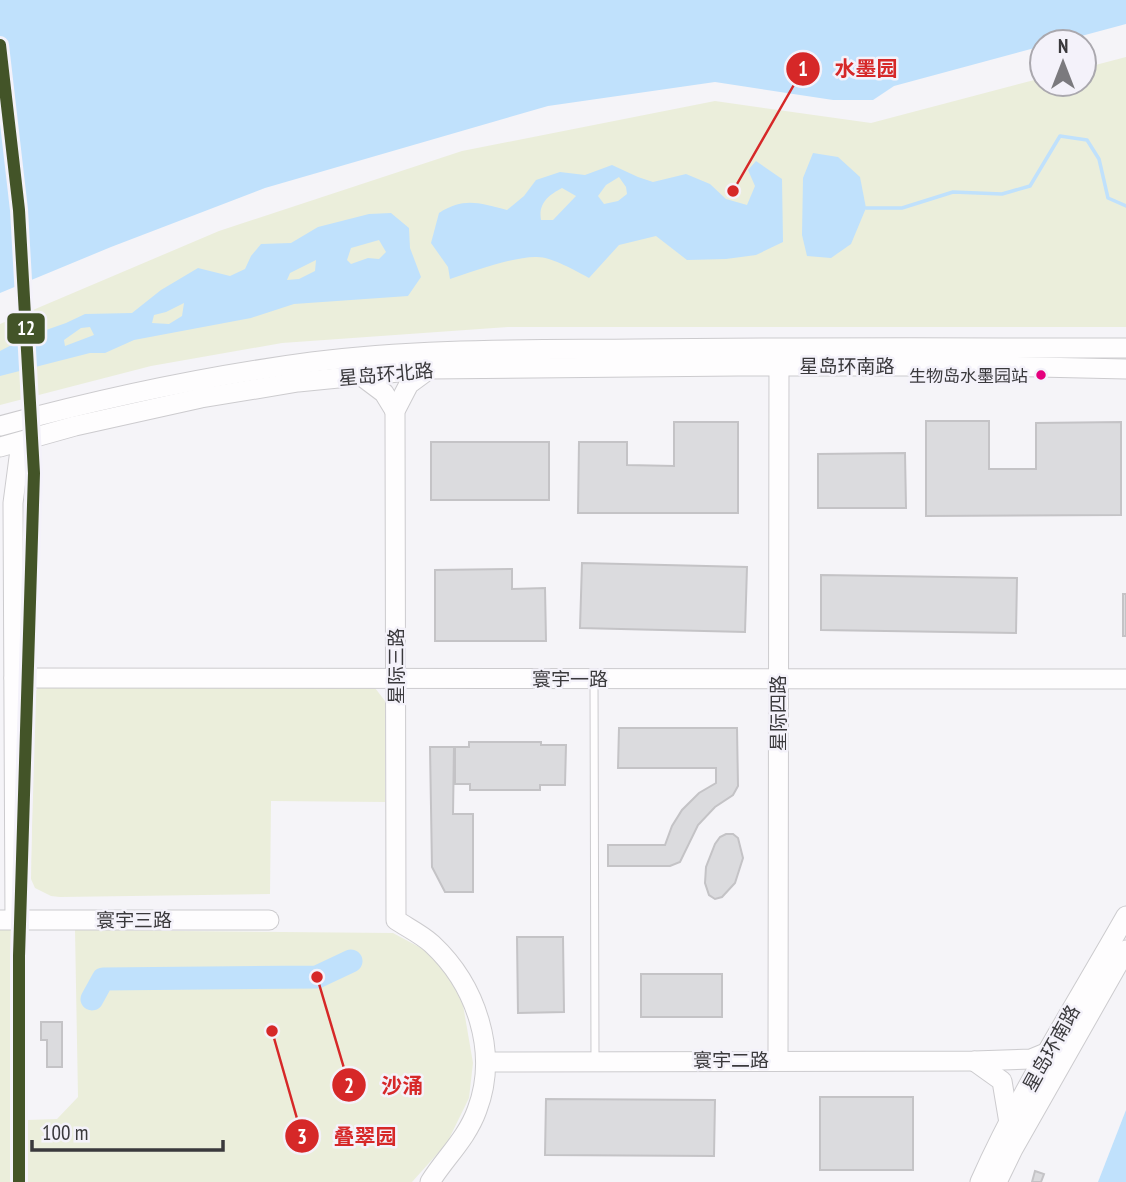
<svg xmlns="http://www.w3.org/2000/svg" width="1126" height="1182" font-family="'PT Sans Narrow','Noto Sans SC',sans-serif">
  <style>
    .green { fill: #ebeedb }
    .water { fill: #c0e1fc; fill-rule: evenodd }
    .lines { fill: none; stroke-linecap: round; stroke-linejoin: round }
    .stream { stroke: #c0e1fc; stroke-width: 3.5 }
    .river { stroke: #c0e1fc; stroke-width: 23 }
    .building { fill: #dbdbde; stroke: #c4c3c6; stroke-width: 2 }
    .lane-casing { stroke: #cccbce; stroke-width: 9 }
    .secondary-casing { stroke: #cccbce; stroke-width: 21 }
    .lane { stroke: #fefdfe; stroke-width: 7 }
    .secondary { stroke: #fefdfe; stroke-width: 19 }
    .metro-1-casing { stroke: #f4f2fa; stroke-width: 18 }
    .metro-1 { stroke: #435428; stroke-width: 12 }
    .bus-dot { fill: #e5007d; stroke: #f4f2fa; stroke-width: 2.5 }
    .labels { text-anchor: middle; stroke-width: 5; stroke-linejoin: round; paint-order: stroke }
    .bus-label { font-size: 17px; fill: #3a393c; stroke: #f4f2fa; text-anchor: end }
    .street-label { font-size: 19px; fill: #3a393c; stroke: #f4f2fa }
    .leader { fill: none; stroke: #d62828; stroke-width: 2.5 }
    .callout-dot { fill: #d62828; stroke: #f4f2fa; stroke-width: 2.5 }
    .mark-label { font-size: 21px; text-anchor: middle; font-weight: bold; fill: #fff }
    .callout-label { font-size: 21px; text-anchor: middle; font-weight: bold; fill: #d62828; stroke: #f4f2fa; stroke-width: 5; stroke-linejoin: round; paint-order: stroke }
    .line-badge { stroke: #f4f2fa; stroke-width: 2.5 }
    .badge-label { font-size: 19px; text-anchor: middle; font-weight: bold; fill: #fff }
  </style>
  <rect width="100%" height="100%" fill="#f5f4f8"/>
  <g class="green">
    <path d="M1126,57v270h-618l-226,16 -131,23 -151,39v-81l219,-93 243,-80 253,-50 156,22 171,-45v6h42v-16z"/>
    <path d="M372,684l13,17v101l-114,-1 -1,93 -210,3 -9,-1 -16,-8 -4,-9 3,-187 6,-6z"/>
    <path d="M0,926h28l-1,194 30,-1 21,-22 -3,-167 318,3 43,23 26,43 11,64 -4,35 -22,45 -35,39h-412z"/>
  </g>
  <g class="water">
    <path d="M0,0h1126v24l-67,18h-17v4l-148,40 -21,14h-40l-118,-18 -167,24 -283,82 -154,59 -111,46z"/>
    <path d="M813,153l25,4 22,20 6,31 -15,36 -20,14 -24,-2 -5,-21 1,-57z"/>
    <path d="M756,161l26,18 1,63 -27,13 -30,4 -39,1 -31,-24 -37,9 -30,33c-13,-7 -37,-21 -52,-21 -22,-1 -65,15 -87,22l-2,-12 -17,-24 8,-30c25,-16 40,-10 68,-3l17,-14 12,-16 24,-8 25,3 27,-10 26,12 15,5 33,-8 24,10 16,15 21,6 8,-19 -7,-16zM619,177l7,10 1,7 -9,7 -14,3 -6,-8 8,-11zM562,188l14,8 -23,24h-12c-3,-17 8,-25 21,-32z"/>
    <path d="M391,213l18,15 1,20 11,29 -13,19 -114,8 -43,14 -117,22 -29,13h-15l-90,23v-25l29,-15 37,-13 19,-9 47,-1 29,-23 37,-22 32,8 15,-7 6,-13 10,-12 30,-1 27,-16 51,-13zM379,240l7,12 -7,7 -11,-1 -17,6 -4,-4 4,-12zM316,260l-1,11 -16,8 -12,1 3,-7zM184,303l-2,13 -13,8 -17,-1 2,-8 12,-3zM90,327l4,8 -29,11 -1,-6 17,-12z"/>
    <path d="M1126,1110v72h-28z"/>
  </g>
  <g class="lines">
    <path class="stream" d="M866,208h36l51,-16 49,2 28,-8 30,-50 27,4 12,19 9,39 18,8"/>
    <path class="river" d="M92,999l11,-20 214,-2 34,-16"/>
  </g>
  <g class="building">
    <path d="M926,421h63v48h47v-46l85,-1v93l-195,1z"/>
    <path d="M674,422h64v91h-160l1,-71h48v23l47,1z"/>
    <rect x="431" y="442" width="118" height="58"/>
    <path d="M905,453l1,55h-88v-54z"/>
    <path d="M582,563l165,4 -2,65 -165,-4z"/>
    <path d="M512,569v20l33,-1 1,53h-111v-71z"/>
    <path d="M821,575l196,3 -1,55 -195,-3z"/>
    <rect x="1123" y="594" width="3" height="42"/>
    <path d="M619,728h118l1,58 -5,9 -18,12 -17,18 -18,37 -10,4h-62v-21h57l7,-19 10,-16 17,-17 17,-10v-15h-98z"/>
    <path d="M469,742h72v3h25l-1,40h-25v5h-70v-6h-15v-37h14z"/>
    <path d="M430,747h24l-1,67h20v78h-28l-13,-25z"/>
    <path d="M726,834h7l5,4 5,20 -8,25 -13,14 -7,2 -6,-4 -4,-12 1,-16 9,-23 5,-7z"/>
    <path d="M517,937h46l1,75 -46,1z"/>
    <rect x="641" y="974" width="81" height="43"/>
    <path d="M41,1022h21v45h-15v-27h-6z"/>
    <rect x="820" y="1097" width="93" height="73"/>
    <path d="M546,1099l169,1 -1,56 -169,-1z"/>
    <path d="M1035,1171l9,3 -3,8h-9z"/>
  </g>
  <g class="lines">
    <defs>
      <path id="lane" d="M594,680l1,380"/>
      <g id="secondary">
        <path d="M428,370l-19,14 -14,27 1,509c12,8 25,14 36,24 44,41 67,108 45,166 -10,28 -32,48 -47,72"/>
        <path d="M360,375l24,18 11,18"/>
        <path d="M0,426c103,-28 206,-50 312,-64 107,-14 216,-12 324,-13 163,-2 327,-1 490,-1"/>
        <path d="M0,447l75,-21 126,-28 97,-16 131,-13 309,-3h262l126,3"/>
        <path d="M14,678l1112,1"/>
        <path d="M0,920h269"/>
        <path d="M15,920l-2,-417 7,-53 9,-12"/>
        <path d="M778,1060l1,-704"/>
        <path d="M974,1061l28,20 7,42"/>
        <path d="M487,1062l487,-1 57,-2 17,-7"/>
        <path d="M980,1182c41,-92 96,-178 146,-266"/>
        <path d="M997,1182l16,-33 113,-199"/>
      </g>
    </defs>
    <use href="#lane" class="lane-casing"/>
    <use href="#secondary" class="secondary-casing"/>
    <use href="#lane" class="lane"/>
    <use href="#secondary" class="secondary"/>
    <defs>
      <path id="metro-1" d="M0,45l19,165 15,263 -15,483v226"/>
    </defs>
    <use href="#metro-1" class="metro-1-casing"/>
    <use href="#metro-1" class="metro-1"/>
  </g>
  <circle class="bus-dot" cx="1041" cy="375" r="6"/>
  <g class="labels">
    <g class="bus-label">
      <text x="1028" y="382">生物岛水墨园站</text>
    </g>
    <g class="street-label">
      <text x="847" y="373">星岛环南路</text>
      <text transform="translate(386 374) rotate(-5)" y="7">星岛环北路</text>
      <text transform="translate(396 666) rotate(-90)" y="7">星际三路</text>
      <text x="570" y="686">寰宇一路</text>
      <text transform="translate(778 713) rotate(-90)" y="7">星际四路</text>
      <text x="134" y="927">寰宇三路</text>
      <text transform="translate(1051 1048) rotate(-61)" y="7">星岛环南路</text>
      <text x="731" y="1067">寰宇二路</text>
    </g>
  </g>
  <path class="leader" d="M733 191L803 69M317 977L349 1085M272 1031L302 1136"/>
  <g class="callout-dot">
    <circle cx="733" cy="191" r="7"/>
    <circle cx="317" cy="977" r="7"/>
    <circle cx="272" cy="1031" r="7"/>
    <circle cx="803" cy="69" r="18"/>
    <circle cx="349" cy="1085" r="18"/>
    <circle cx="302" cy="1136" r="18"/>
  </g>
  <g class="mark-label">
    <text x="803" y="76">1</text>
    <text x="349" y="1093">2</text>
    <text x="302" y="1144">3</text>
  </g>
  <g class="callout-label">
    <text x="866" y="76">水墨园</text>
    <text x="402" y="1093">沙涌</text>
    <text x="365" y="1144">叠翠园</text>
  </g>
  <rect class="line-badge" x="6" y="312" width="40" height="33" rx="7" fill="#435428"/>
  <g class="badge-label">
    <text x="26" y="335">12</text>
  </g>
  <g transform="translate(1063 63)"><circle r="33" fill="#f4f2fa" stroke="#aaa8ae" stroke-width="2"/>
  <path d="M0-5L12 26L0 18L-12 26Z" fill="#7b7a7e"/>
  <text y="-10" font-size="19" font-weight="bold" text-anchor="middle" fill="#3a393c">N</text>
  </g>
  <path d="M32 1140v10h191v-10" fill="none" stroke="#3a393c" stroke-width="3.5"/>
  <text x="42" y="1140" font-size="21" fill="#3a393c" stroke="#f4f2fa" stroke-width="5" paint-order="stroke">100 m</text>
</svg>
